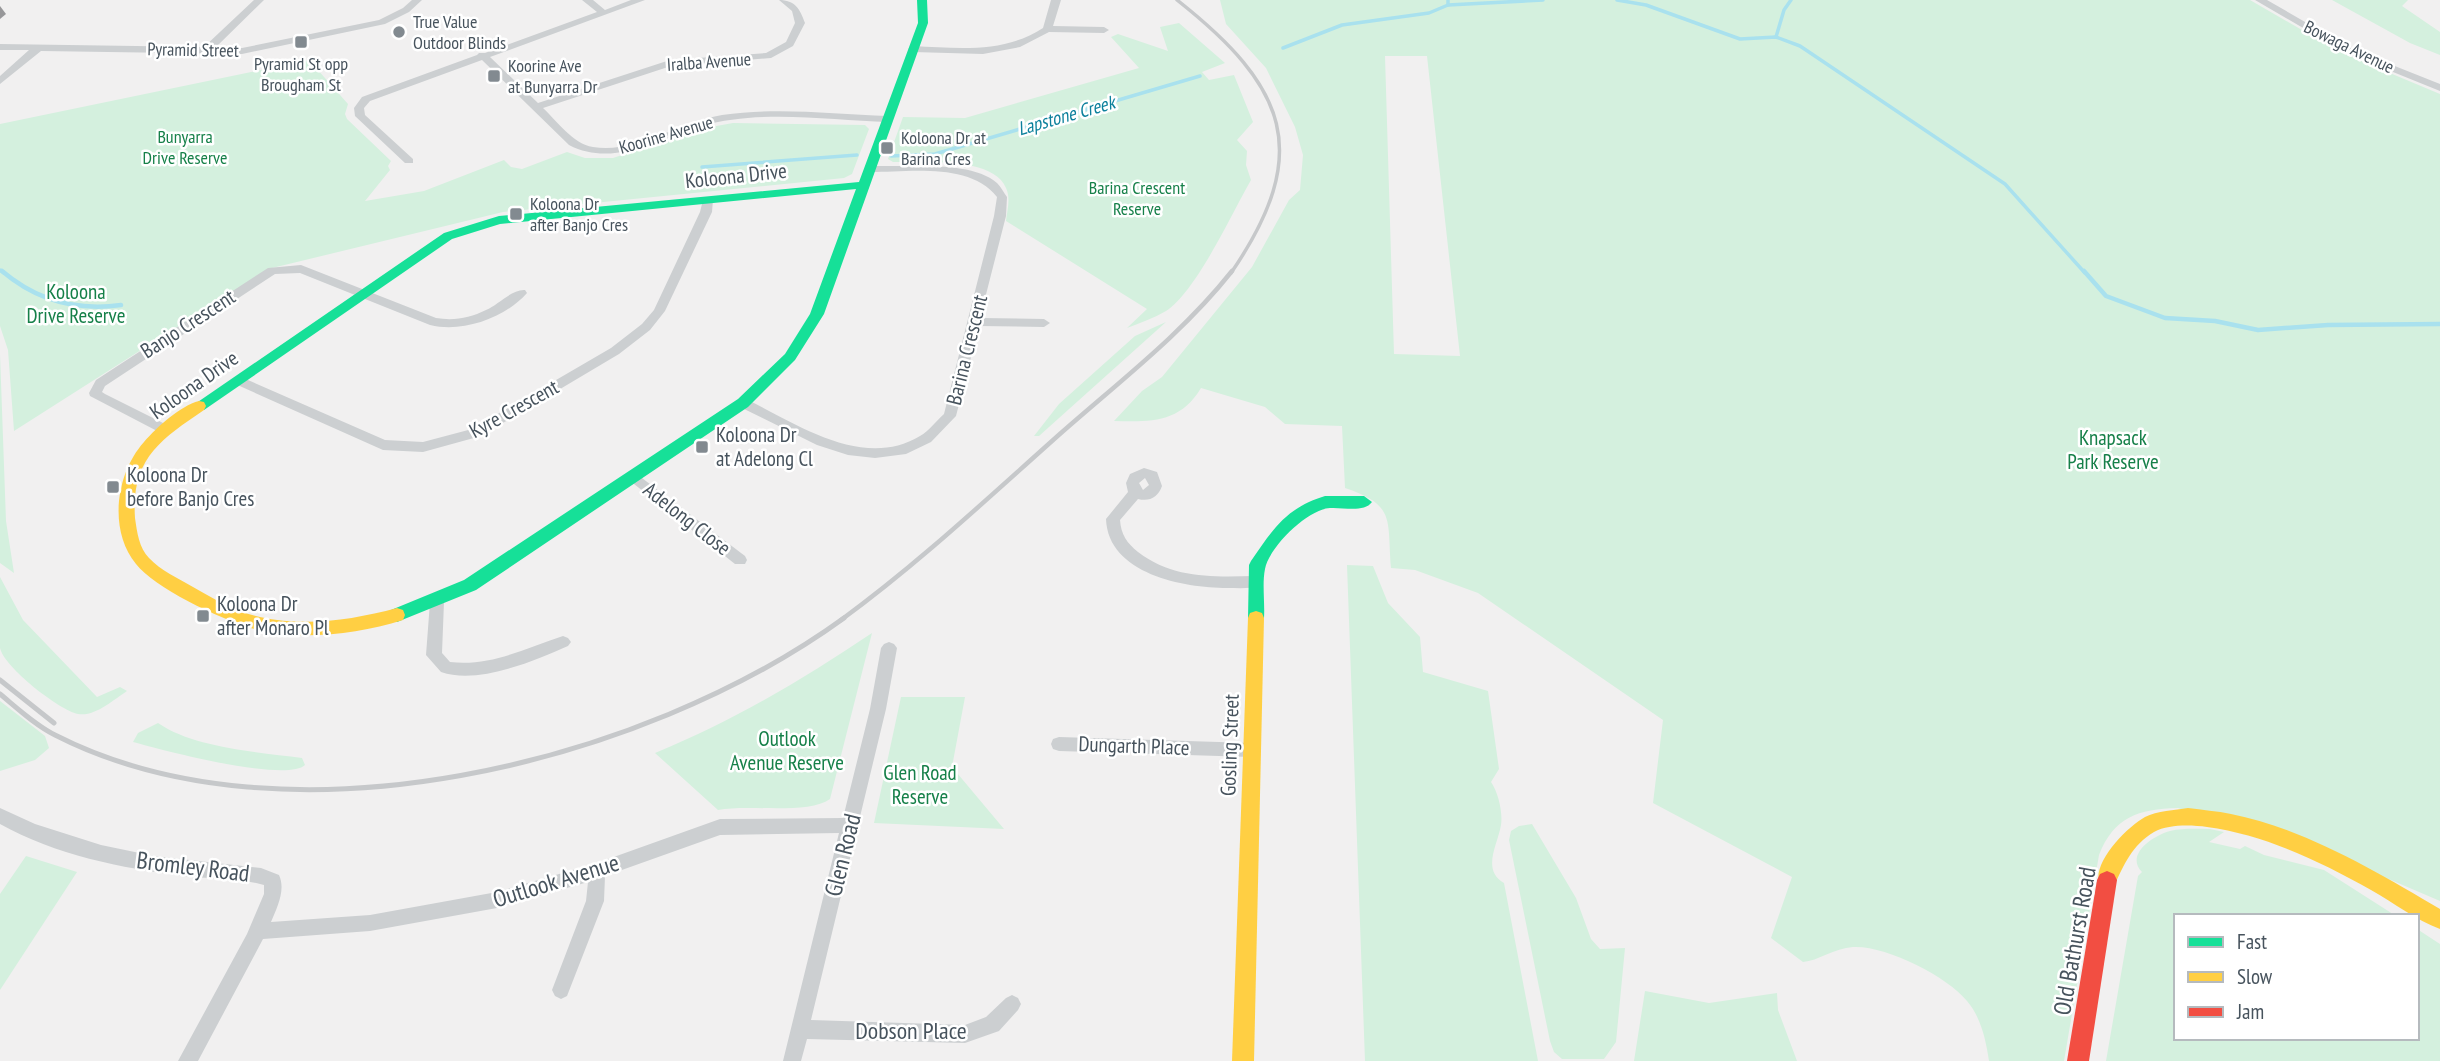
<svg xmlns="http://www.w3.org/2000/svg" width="2440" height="1061" font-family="'PT Sans Narrow',sans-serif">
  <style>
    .green { fill: #d4f0de; fill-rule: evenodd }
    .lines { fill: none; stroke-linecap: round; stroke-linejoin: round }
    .stream-far1 { stroke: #a9e1ee; stroke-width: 3.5 }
    .stream { stroke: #a9e1ee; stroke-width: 4.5 }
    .street { fill: #cccfd1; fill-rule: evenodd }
    .fast { fill: #16e098; fill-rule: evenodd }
    .slow { fill: #ffcf43; fill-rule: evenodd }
    .jam { fill: #f24e42; fill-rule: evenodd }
    .rail-far2 { stroke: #c6c8ca; stroke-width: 3.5 }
    .rail-far1 { stroke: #c6c8ca; stroke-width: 4.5 }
    .rail { stroke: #c6c8ca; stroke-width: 5 }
    .shaded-wall { fill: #979799 }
    .poi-dot { fill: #828a90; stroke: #fff; stroke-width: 2.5 }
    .labels { text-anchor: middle; stroke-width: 5; stroke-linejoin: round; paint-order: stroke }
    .far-poi-label { font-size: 18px; fill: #47535d; stroke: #fff; text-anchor: start }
    .far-street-label { font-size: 18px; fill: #47535d; stroke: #fff }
    .far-park-label { font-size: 18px; fill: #168049; stroke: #fff }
    .far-water-label { font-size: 19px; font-style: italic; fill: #0c809c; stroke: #fff }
    .street-label { font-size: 21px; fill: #47535d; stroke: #fff }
    .park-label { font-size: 21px; fill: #168049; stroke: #fff }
    .poi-label { font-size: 21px; fill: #47535d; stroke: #fff; text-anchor: start }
    .near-street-label { font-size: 24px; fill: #47535d; stroke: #fff }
  </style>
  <rect width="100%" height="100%" fill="#f1f0f0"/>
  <g class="green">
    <path d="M1220,0h1030l92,53 98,41v807l-49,-21 -213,-72c-40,1 -64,9 -79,47l-35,206h-75c-3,-20 -8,-44 -22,-60 -20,-25 -82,-56 -114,-54 -19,1 -35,14 -50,15l-32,-24 21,-61 -139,-74 10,-83 -185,-127 -63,-23 -24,-2c-4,-49 5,-63 -46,-80l-3,-62 -57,-2 -20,-17 -64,-19c-21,35 -50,34 -87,33l28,-30 20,-14 90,-110 37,-67 11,-10 3,-35 -8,-28 -29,-59 -40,-44zM1385,56h42l33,300 -66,-2z"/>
    <path d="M2332,0h76l-6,6 38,26v23l-30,-12z"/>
    <path d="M1179,23l46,40 -23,9 7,8 25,-5 19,47 -16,18 10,11 -1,14 5,15c-19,33 -55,112 -85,131 -12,7 -26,12 -39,17l20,-19 -141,-88c1,-11 5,-22 0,-33 -13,-32 -84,-25 -113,-26l-5,-3 15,-42 62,1 174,-50 -28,-31 7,-3 50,17 -8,-24z"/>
    <path d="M309,60l39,44 -3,10 2,5 44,42 -3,5 2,4 -25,31 59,-10 80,-31 7,7 11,2 45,-17 18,6h28l87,-29 33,-6 132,2 4,4 -17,45 -8,4 -341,34 -235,57 -254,162 -6,-81 -8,-24v-202z"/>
    <path d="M1166,322l-127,114h-5l25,-32 76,-68z"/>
    <path d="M0,354l6,167 8,52 -14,-10z"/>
    <path d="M1347,565l26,1 15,37 32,34 3,35 65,19 11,78 -8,13c7,10 12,30 10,43 -3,19 -20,45 3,58l34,178h-173z"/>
    <path d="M0,577l23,43 74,77 23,-10 7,4c-14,9 -32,26 -49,23 -19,-4 -74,-47 -78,-66 0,-21 0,-49 0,-71z"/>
    <path d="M872,633l-42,166c-22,16 -82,5 -112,11l-63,-57c78,-32 147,-73 217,-120z"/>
    <path d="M901,697h64l-13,70 52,62 -130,-6z"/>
    <path d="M0,701l45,35 4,12 -14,12 -35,11z"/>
    <path d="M158,723c36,25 100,29 144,35l3,7c-19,18 -143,-15 -172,-23l5,-9z"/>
    <path d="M1532,824l44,74 15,41 9,10 25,-1 -9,94 -12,17h-42l-8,-7 -4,-11 -41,-201 2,-9 8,-5z"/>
    <path d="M2210,829l14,3 -15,10 31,7 5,-3 19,9 60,15 72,46h-220v122h241v-109l23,15v117h-334l32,-185 4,-4c-17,-17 10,-36 28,-41 13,-3 27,-2 40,-2z"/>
    <path d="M26,856l51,16 -77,118v-96z"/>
    <path d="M1645,991l64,12 68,-10 1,17 19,51h-163z"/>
  </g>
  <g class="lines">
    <g class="stream-far1">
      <path d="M1617,0l29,5 94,34 36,-2 24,9 205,138 80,89"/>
      <path d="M1448,5l95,-5"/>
      <path d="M1776,37l8,-27 7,-10"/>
      <path d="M1283,48l59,-23 87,-12 19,-8v-5"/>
      <path d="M891,156l44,-2 265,-78"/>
      <path d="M702,167l155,-12"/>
      <path d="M0,270l4,3"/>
    </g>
    <g class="stream">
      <path d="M2,271c34,29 75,40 119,34"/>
      <path d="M2084,271l22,25 59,22 50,3 43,9 70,-5 112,-1"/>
    </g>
    <g class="street">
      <path d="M254,0h10l-49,48h27l137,-28 24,-12 9,-8h10l-13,12 -24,12 -143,30 -201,-3 -41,33v-8l29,-26h-29v-6l204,3z"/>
      <path d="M582,0h11l12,10 26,-10h14l-155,57 48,46 132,-43 96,-7 20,-11 9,-19 -3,-12 -13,-11c16,0 21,9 26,23l-12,23 -22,12 -100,8 -128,42c14,13 30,36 50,39 43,7 86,-25 129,-32 54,-8 111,-1 166,1l5,3 -5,3c-58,-2 -130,-13 -186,4 -43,13 -89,42 -133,19l-87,-85 -112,41 -6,7 1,7 48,44v4h-8l-50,-47 -1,-8 8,-11 115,-42 2,-2h6l112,-41z"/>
      <path d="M1051,0h10l-8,26 51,1 5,3 -5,3 -55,-1 -29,15 -37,7 -70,-2 -5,-3 5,-3c45,2 90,8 130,-18z"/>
      <path d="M2255,0h12l85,49 88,35v7l-94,-38z"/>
      <path d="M902,166c27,0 74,-2 95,17 4,4 7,10 10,14l-1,19 -26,102 64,1 6,4 -6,4 -65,-1 -23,90 -25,26 -25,12 -31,4 -27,-3 -31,-10 -79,-39 -1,-3 6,-4 5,1c50,25 116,70 172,36 9,-5 16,-15 24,-22l50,-198 3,-19c-27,-35 -88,-25 -127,-25l-5,-3 5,-3z"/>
      <path d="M708,197l5,3 -1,12 -47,99 -15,19 -31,24 -138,82 -58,16 -40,-2 -150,-67 -2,-3 6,-4 4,1 144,63 38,2 49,-13 139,-81 31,-24 12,-14 46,-98 3,-12z"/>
      <path d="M301,265l135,53c18,3 34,0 50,-8 12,-5 26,-21 39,-20l2,3c-22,25 -64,40 -97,32l-130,-52 -25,1 -170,112 -3,6 3,2 64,32 2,3 -2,3h-10l-69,-36 -1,-3 7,-13 172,-112z"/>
      <path d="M1144,468l13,4 5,14c-4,11 -12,16 -24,13l-18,21c1,15 7,23 18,32 35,27 76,25 117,24l5,2 2,4 -2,4c-10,3 -22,2 -33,2 -43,0 -119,-14 -121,-69l22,-27 -2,-9 4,-9zM1145,478l4,7 -6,5 -4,-7z"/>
      <path d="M634,472l111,84 2,4 -2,4h-10l-106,-84 -2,-3z"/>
      <path d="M437,596l5,2 2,4 -2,51 8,9c40,5 76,-14 113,-26l5,2 3,4 -3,4c-34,15 -90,39 -127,26l-15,-17 4,-53 2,-4z"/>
      <path d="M889,642l5,2 3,4 -11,61 -75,311 154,5 21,-8 20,-19 6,-3 6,3 3,6 -3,6 -19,21 -34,12 -158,-4 -6,22h-18l56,-228 -119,2 -115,41 -1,25 -37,95 -6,3 -6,-3 -3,-6 34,-89 2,-19 -91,26 -127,23 -107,8 -65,122h-20l69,-127 17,-40v-9c-23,-7 -56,-6 -81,-9 -61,-8 -128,-21 -183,-52v-16l35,16 66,21 53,11 107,12 18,7c7,15 -2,33 -8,47l99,-7 127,-23 100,-29 123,-44 123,-1 27,-109 11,-61 3,-4z"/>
      <path d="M1059,737l192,6 6,2 2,5 -2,5 -6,2 -192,-6 -6,-2 -2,-5 2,-5z"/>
    </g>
    <g class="fast">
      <path d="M917,0h10l1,23 -104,291 -29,46 -47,47 -272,183 -79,32 -6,-2 -2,-5 2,-5 73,-30 274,-181 47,-45 25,-40 46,-125 -356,35 -48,15 -248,171h-10l-2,-4 252,-173 55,-17 360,-34 59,-159z"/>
      <path d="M1325,496h39l8,6c-8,11 -29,5 -42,6 -22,1 -61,39 -65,61 -3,15 0,33 -1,49l-2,5h-12l-2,-5 1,-53 2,-4c22,-32 35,-53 74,-65z"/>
    </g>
    <g class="slow">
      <path d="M199,401l5,1 2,4 -2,4c-44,30 -73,49 -69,108 2,14 4,30 14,40 12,13 29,20 44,29 21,12 43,25 67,30 46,10 92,3 137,-9l6,2 2,5 -2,5c-42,13 -88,19 -131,13 -35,-5 -115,-42 -136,-69 -28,-34 -20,-91 8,-122 13,-15 36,-36 55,-41z"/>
      <path d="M1256,611l6,2 2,5 -10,443h-22l16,-443 2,-5z"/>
      <path d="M2188,808c14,2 29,3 43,6 72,14 146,58 209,95v20c-24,-9 -46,-26 -69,-39 -51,-29 -106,-55 -164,-63 -16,-2 -38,-3 -53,5 -22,13 -30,33 -40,54l-7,3 -7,-3c-10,-22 27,-59 45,-69 12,-6 30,-7 43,-9z"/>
    </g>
    <path class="jam" d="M2107,871l7,3 3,6 -28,181h-22l30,-181 3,-6z"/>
    <path class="rail-far2" d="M1177,0c110,87 137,152 54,273"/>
    <path class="rail-far1" d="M841,620c78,-57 148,-123 220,-187 59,-52 122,-100 171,-162"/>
    <g class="rail">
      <path d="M0,680l54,43"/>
      <path d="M0,694c17,14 35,31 55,41 231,118 588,29 789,-117"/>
    </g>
  </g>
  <path class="shaded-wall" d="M0,6l6,8 -6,5z"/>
  <g class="poi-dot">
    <circle cx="399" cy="32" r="7"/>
    <rect x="294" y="35" width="14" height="14" rx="3.5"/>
    <rect x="487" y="69" width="14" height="14" rx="3.5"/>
    <rect x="880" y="141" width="14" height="14" rx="3.5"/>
    <rect x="509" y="207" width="14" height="14" rx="3.5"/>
    <rect x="695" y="440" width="14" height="14" rx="3.5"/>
    <rect x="106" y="480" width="14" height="14" rx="3.5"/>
    <rect x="196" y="609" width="14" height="14" rx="3.5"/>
  </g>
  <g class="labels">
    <g class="far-poi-label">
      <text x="413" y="28">True Value<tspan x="413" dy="21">Outdoor Blinds</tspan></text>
      <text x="301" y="70" text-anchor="middle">Pyramid St opp<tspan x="301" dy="21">Brougham St</tspan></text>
      <text x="508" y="72">Koorine Ave<tspan x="508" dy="21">at Bunyarra Dr</tspan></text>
      <text x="901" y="144">Koloona Dr at<tspan x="901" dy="21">Barina Cres</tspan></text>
      <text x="530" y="210">Koloona Dr<tspan x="530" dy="21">after Banjo Cres</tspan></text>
    </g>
    <g class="far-street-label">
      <text transform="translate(2349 47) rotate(26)" y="6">Bowaga Avenue</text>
      <text transform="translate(193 50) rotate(1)" y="6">Pyramid Street</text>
      <text transform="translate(709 62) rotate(-4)" y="6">Iralba Avenue</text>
      <text transform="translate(666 135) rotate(-16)" y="6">Koorine Avenue</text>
    </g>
    <g class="far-park-label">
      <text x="185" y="143">Bunyarra<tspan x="185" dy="21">Drive Reserve</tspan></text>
      <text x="1137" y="194">Barina Crescent<tspan x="1137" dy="21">Reserve</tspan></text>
    </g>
    <g class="far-water-label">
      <text transform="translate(1066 115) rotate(-16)" y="7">Lapstone Creek</text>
    </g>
    <g class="street-label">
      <text transform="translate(736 176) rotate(-6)" y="7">Koloona Drive</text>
      <text transform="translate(188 324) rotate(-33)" y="7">Banjo Crescent</text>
      <text transform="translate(967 350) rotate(-76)" y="7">Barina Crescent</text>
      <text transform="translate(194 385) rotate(-35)" y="7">Koloona Drive</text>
      <text transform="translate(514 409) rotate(-29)" y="7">Kyre Crescent</text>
      <text transform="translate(687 519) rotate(38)" y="7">Adelong Close</text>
      <text transform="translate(1230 745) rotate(-88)" y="7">Gosling Street</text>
      <text transform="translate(1134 746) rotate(2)" y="7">Dungarth Place</text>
    </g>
    <g class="park-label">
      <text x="76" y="299">Koloona<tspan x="76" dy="24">Drive Reserve</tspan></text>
      <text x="2113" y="445">Knapsack<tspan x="2113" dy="24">Park Reserve</tspan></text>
      <text x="787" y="746">Outlook<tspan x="787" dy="24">Avenue Reserve</tspan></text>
      <text x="920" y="780">Glen Road<tspan x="920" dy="24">Reserve</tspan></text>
    </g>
    <g class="poi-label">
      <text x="716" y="442">Koloona Dr<tspan x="716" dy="24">at Adelong Cl</tspan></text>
      <text x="127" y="482">Koloona Dr<tspan x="127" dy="24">before Banjo Cres</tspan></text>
      <text x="217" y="611">Koloona Dr<tspan x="217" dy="24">after Monaro Pl</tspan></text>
    </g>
    <g class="near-street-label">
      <text transform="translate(843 855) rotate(-76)" y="8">Glen Road</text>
      <text transform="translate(193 867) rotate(7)" y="8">Bromley Road</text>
      <text transform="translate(556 881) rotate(-17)" y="8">Outlook Avenue</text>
      <text transform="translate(2075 941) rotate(-80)" y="8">Old Bathurst Road</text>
      <text x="911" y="1039">Dobson Place</text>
    </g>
  </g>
  <rect x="2174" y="914" width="245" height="126" fill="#ffffff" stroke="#b5babe" stroke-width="2"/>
  <rect x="2188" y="937" width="35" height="10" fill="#16e098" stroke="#b5babe" stroke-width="2"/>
  <text x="2237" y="949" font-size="21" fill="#47535d">Fast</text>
  <rect x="2188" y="972" width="35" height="10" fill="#ffcf43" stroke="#b5babe" stroke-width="2"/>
  <text x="2237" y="984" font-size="21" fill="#47535d">Slow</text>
  <rect x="2188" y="1007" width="35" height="10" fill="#f24e42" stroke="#b5babe" stroke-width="2"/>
  <text x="2237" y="1019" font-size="21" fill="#47535d">Jam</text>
</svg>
